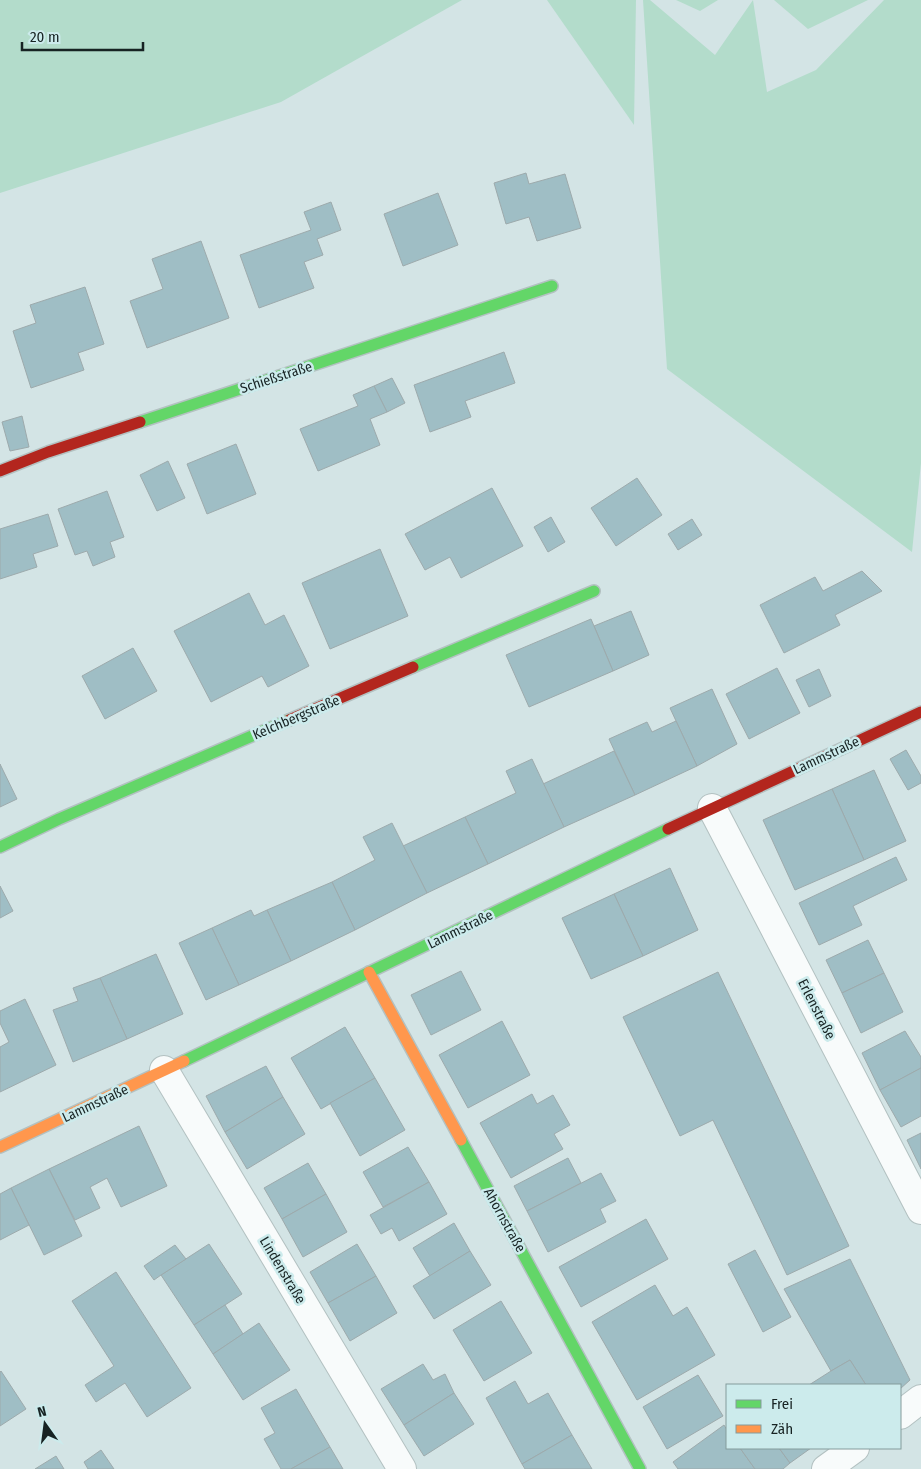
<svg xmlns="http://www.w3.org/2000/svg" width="921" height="1469" font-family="'Fira Sans Condensed',sans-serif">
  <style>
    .green { fill: #b3dccb }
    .building { fill: #9fbec5; stroke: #9daaac }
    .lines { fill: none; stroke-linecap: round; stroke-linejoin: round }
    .street-casing { stroke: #b3c1c1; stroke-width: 30 }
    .fast-casing { stroke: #b3c1c1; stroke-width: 14 }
    .slow-casing { stroke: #b3c1c1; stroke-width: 14 }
    .jam-casing { stroke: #b3c1c1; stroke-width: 14 }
    .street { stroke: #f8fbfb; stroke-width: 28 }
    .fast { stroke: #63d668; stroke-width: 11 }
    .slow { stroke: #ff974d; stroke-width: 11 }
    .jam { stroke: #b3261e; stroke-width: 11 }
    .labels { text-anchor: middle; stroke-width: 5; stroke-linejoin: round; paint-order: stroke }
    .street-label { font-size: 14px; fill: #172323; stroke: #ccebec }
  </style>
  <rect width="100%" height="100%" fill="#d3e4e5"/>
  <g class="green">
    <path d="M0,0h462l-181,102 -281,91z"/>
    <path d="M547,0h89l-2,125z"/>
    <path d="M643,0h7l65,55 38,-55 14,92 49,-22 68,-70h37v463l-9,89 -245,-183z"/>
    <path d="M676,0h42l-18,11z"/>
    <path d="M774,0h94l-60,29z"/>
  </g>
  <g class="building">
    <path d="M526,173l3,11 36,-10 16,54 -44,13 -8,-24 -23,7 -12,-41z"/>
    <path d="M438,193l20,52 -55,21 -19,-52z"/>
    <path d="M331,202l10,28 -24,9 6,16 -19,7 10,26 -55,20 -19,-53 71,-25 -7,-18z"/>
    <path d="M201,241l28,77 -82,30 -17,-47 33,-12 -11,-30z"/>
    <path d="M85,287l19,57 -26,9 6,17 -53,18 -18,-57 23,-8 -6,-18z"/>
    <path d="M504,352l11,31 -50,18 6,16 -41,15 -16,-47z"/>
    <path d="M392,378l13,25 -18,9 -13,-26z"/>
    <path d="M374,386l13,26 -17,7 10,26 -62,26 -18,-42 58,-23 -5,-11z"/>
    <path d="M22,416l7,31 -19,4 -8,-29z"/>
    <path d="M236,444l20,50 -49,20 -20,-50z"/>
    <path d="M168,461l17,37 -28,13 -17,-36z"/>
    <path d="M637,478l25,37 -46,31 -25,-38z"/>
    <path d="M492,488l31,58 -62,32 -11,-21 -25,13 -20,-36z"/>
    <path d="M107,491l17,46 -14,5 5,15 -22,9 -6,-15 -12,4 -17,-46z"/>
    <path d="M48,514l10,32 -25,8 4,13 -37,12v-50z"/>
    <path d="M551,517l14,25 -17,10 -14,-25z"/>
    <path d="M692,519l10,16 -24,15 -10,-16z"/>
    <path d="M380,549l28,67 -78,33 -28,-66z"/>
    <path d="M862,571l20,20 -47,24 5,10 -56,28 -24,-48 55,-28 8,14z"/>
    <path d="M249,593l16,32 19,-10 25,51 -41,21 -6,-11 -51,26 -37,-71z"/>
    <path d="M631,611l18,44 -36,16 -19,-45z"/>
    <path d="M591,619l22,52 -84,36 -23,-52z"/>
    <path d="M133,648l24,43 -52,28 -23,-43z"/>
    <path d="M777,668l23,45 -51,26 -23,-45z"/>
    <path d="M819,669l12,27 -22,11 -13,-27z"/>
    <path d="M712,689l25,55 -40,22 -27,-58z"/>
    <path d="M676,721l21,45 -62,29 -26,-56 38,-17 5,10z"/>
    <path d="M906,750l15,26v7l-13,7 -18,-31z"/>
    <path d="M614,751l21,44 -71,32 -21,-43z"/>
    <path d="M532,759l32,68 -76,37 -23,-47 51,-24 -10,-22z"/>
    <path d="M0,764l17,35 -17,8z"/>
    <path d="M874,770l32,71 -42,19 -32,-71z"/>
    <path d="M832,789l32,71 -69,30 -32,-70z"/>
    <path d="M465,817l23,47 -61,29 -24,-47z"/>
    <path d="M392,823l35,70 -72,37 -23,-48 43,-22 -12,-23z"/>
    <path d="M896,857l11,23 -54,26 9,19 -43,20 -20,-42z"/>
    <path d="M670,868l28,62 -55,26 -29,-62z"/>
    <path d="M332,882l23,48 -64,31 -24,-51z"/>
    <path d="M0,886l13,25 -13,7z"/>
    <path d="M614,894l29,62 -52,23 -29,-61z"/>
    <path d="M251,910l3,6 13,-6 24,51 -52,24 -27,-57z"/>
    <path d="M212,928l27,57 -33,15 -27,-57z"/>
    <path d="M868,940l16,33 -42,20 -16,-33z"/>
    <path d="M156,954l27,60 -56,25 -27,-61z"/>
    <path d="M461,971l20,39 -50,25 -20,-40z"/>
    <path d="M718,972l131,274 -62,29 -74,-155 -33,16 -57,-119z"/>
    <path d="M884,973l19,39 -42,21 -19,-40z"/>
    <path d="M100,978l27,61 -54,23 -20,-52 25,-9 -5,-13z"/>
    <path d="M25,999l31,66 -56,27v-45l9,-5 -9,-19v-12z"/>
    <path d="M502,1021l28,54 -62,33 -29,-53z"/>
    <path d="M345,1027l30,51 -54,31 -30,-51z"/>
    <path d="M905,1031l16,26v11l-41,22 -18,-37z"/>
    <path d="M266,1066l17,31 -58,35 -19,-36z"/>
    <path d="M921,1068v48l-20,11 -21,-37z"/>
    <path d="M375,1078l30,52 -45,26 -30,-53z"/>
    <path d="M532,1094l5,10 16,-9 17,30 -16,9 9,15 -52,29 -31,-55z"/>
    <path d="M283,1097l22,37 -58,35 -22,-37z"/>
    <path d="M139,1126l28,60 -46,21 -14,-29 -17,9 10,21 -25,12 -26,-51z"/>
    <path d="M921,1133v36l-14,-29z"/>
    <path d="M408,1147l21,35 -46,25 -20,-35z"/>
    <path d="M568,1158l13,25 -54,28 -13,-25z"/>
    <path d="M308,1163l18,31 -44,25 -18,-31z"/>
    <path d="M49,1169l33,67 -38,19 -33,-67z"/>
    <path d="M601,1173l15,28 -16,8 6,13 -58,30 -21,-41z"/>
    <path d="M429,1182l18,32 -48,27 -7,-13 -11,6 -11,-19z"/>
    <path d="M11,1188l18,37 -29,15v-46z"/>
    <path d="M326,1194l21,38 -44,25 -21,-38z"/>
    <path d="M646,1219l22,40 -87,48 -22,-40z"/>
    <path d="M454,1223l16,28 -40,25 -17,-28z"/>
    <path d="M209,1244l33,50 -48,31 -33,-50z"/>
    <path d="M357,1244l19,32 -48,27 -18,-31z"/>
    <path d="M175,1245l11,14 -25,16 -7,5 -10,-14z"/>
    <path d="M755,1250l36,67 -28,15 -35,-68z"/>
    <path d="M470,1251l21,34 -57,34 -21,-33z"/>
    <path d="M850,1259l60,121 -10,9v-4h-34l-16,-25 -19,11 -47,-82z"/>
    <path d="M116,1272l75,116 -44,29 -22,-34 -29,19 -11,-17 29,-19 -42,-65z"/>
    <path d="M376,1276l21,37 -47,28 -22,-38z"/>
    <path d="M655,1285l18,31 14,-9 28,48 -78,45 -45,-78z"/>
    <path d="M501,1301l31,52 -48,28 -31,-51z"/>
    <path d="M225,1305l18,29 -30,20 -19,-29z"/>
    <path d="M259,1323l31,47 -47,30 -30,-46z"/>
    <path d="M850,1360l16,25h-57l22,-14z"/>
    <path d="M423,1364l10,16 12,-6 9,19 -50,32 -23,-36z"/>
    <path d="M1,1371l25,38 -26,17v-54z"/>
    <path d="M698,1375l25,41 -56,33 -24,-42z"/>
    <path d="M515,1381l13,23 20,-11 24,42 -50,29 -36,-66z"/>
    <path d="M296,1389l34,58 -39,22h-10l-17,-30 11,-6 -14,-25z"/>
    <path d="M454,1393l20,31 -50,32 -20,-31z"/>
    <path d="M724,1425l3,5v18h13l15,21h-77l-5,-7z"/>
    <path d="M572,1435l20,34h-67l-3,-5z"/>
    <path d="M330,1447l13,22h-52z"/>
    <path d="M740,1448h39l11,15 -7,6h-28z"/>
    <path d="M779,1448h32l-21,15z"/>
    <path d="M101,1450l13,19h-26l-4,-7z"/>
    <path d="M56,1456l8,13h-29z"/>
  </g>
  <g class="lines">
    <defs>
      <g id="street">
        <path d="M712,808l209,402"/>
        <path d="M164,1070l238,399"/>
        <path d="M900,1415l21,-16"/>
        <path d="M826,1469l29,-21"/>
      </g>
      <g id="fast">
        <path d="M140,422l412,-136"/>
        <path d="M413,667l181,-76"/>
        <path d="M0,847l59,-28 230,-99"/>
        <path d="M184,1061l484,-232"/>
        <path d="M461,1140l179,329"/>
      </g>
      <g id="slow">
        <path d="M369,972l92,168"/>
        <path d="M0,1147l184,-86"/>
      </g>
      <g id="jam">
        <path d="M0,471l48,-19 92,-30"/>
        <path d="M289,720l124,-53"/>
        <path d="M668,829l253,-117"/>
      </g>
    </defs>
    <use href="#street" class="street-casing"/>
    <use href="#fast" class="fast-casing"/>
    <use href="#slow" class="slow-casing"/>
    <use href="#jam" class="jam-casing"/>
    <use href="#street" class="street"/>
    <use href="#fast" class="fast"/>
    <use href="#slow" class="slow"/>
    <use href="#jam" class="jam"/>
  </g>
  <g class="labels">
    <g class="street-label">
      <text transform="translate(276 377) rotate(-18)" y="5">Schießstraße</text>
      <text transform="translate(296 717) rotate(-23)" y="5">Kelchbergstraße</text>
      <text transform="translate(826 755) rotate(-25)" y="5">Lammstraße</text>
      <text transform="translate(460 929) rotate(-26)" y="5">Lammstraße</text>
      <text transform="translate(817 1009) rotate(63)" y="5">Erlenstraße</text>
      <text transform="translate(95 1103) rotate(-25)" y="5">Lammstraße</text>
      <text transform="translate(505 1220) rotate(61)" y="5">Ahornstraße</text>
      <text transform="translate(283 1270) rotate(59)" y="5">Lindenstraße</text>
    </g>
  </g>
  <rect x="726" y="1384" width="175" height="65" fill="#ccebec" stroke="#849b9c"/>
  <rect x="736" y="1400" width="25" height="8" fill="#63d668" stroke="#849b9c"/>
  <text x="771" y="1409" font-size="15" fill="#172323">Frei</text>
  <rect x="736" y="1425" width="25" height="8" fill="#ff974d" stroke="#849b9c"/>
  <text x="771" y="1434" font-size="15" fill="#172323">Zäh</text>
  <g transform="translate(45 1424) rotate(346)" stroke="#ccebec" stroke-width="4" paint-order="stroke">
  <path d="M0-4L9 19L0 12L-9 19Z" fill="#172323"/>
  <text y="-8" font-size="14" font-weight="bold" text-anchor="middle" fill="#172323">N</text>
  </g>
  <path d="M22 42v8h121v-8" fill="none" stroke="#172323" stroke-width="2.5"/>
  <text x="30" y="42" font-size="15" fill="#172323" stroke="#ccebec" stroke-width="4" paint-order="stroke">20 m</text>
</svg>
